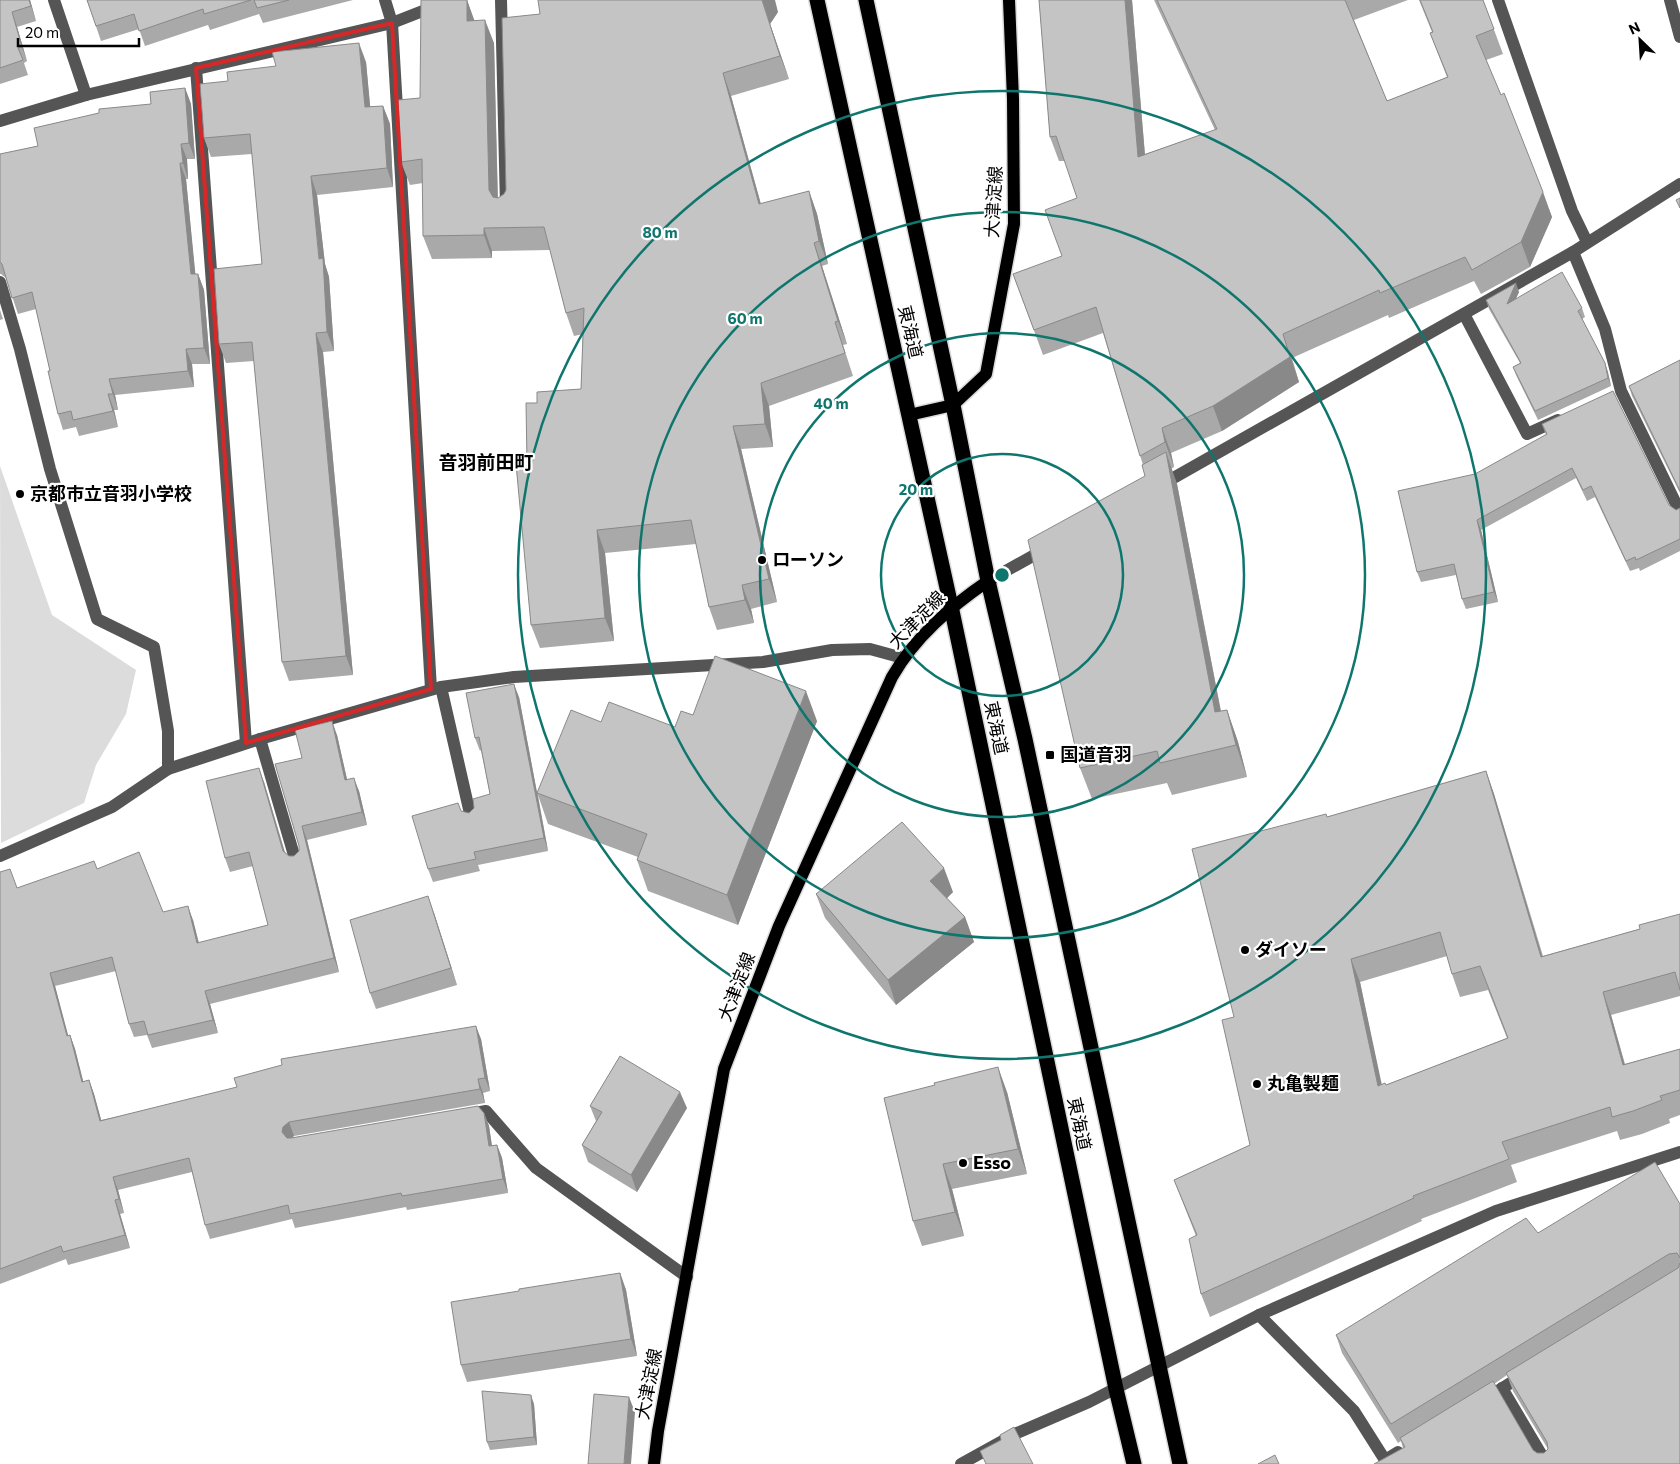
<svg xmlns="http://www.w3.org/2000/svg" width="1680" height="1464" font-family="Commissioner,'Noto Sans JP',sans-serif">
  <style>
    .park { fill: #dcdcdc }
    .lines { fill: none; stroke-linecap: round; stroke-linejoin: round }
    .major-casing { stroke: #dbdbdb; stroke-width: 15 }
    .highway-casing { stroke: #dbdbdb; stroke-width: 18 }
    .minor { stroke: #555; stroke-width: 12 }
    .major { stroke: #000; stroke-width: 12 }
    .highway { stroke: #000; stroke-width: 15 }
    .wall { fill: #a9a9a9; fill-rule: evenodd }
    .shaded-wall { fill: #898989 }
    .building { fill: #c4c4c4; stroke: #898989; fill-rule: evenodd }
    .marked { fill: none; stroke: #d62828; stroke-width: 4; stroke-linejoin: round }
    .ring { fill: none; stroke: #0f766e; stroke-width: 2.5 }
    .poi-dot { fill: #000; stroke: #fff; stroke-width: 2 }
    .labels { text-anchor: middle; stroke-width: 4.5; stroke-linejoin: round; paint-order: stroke }
    .street-label { font-size: 18px; fill: #000; stroke: #fff }
    .poi-label { font-size: 18px; font-weight: bold; fill: #000; stroke: #fff; text-anchor: start }
    .neighbourhood-label { font-size: 19px; font-weight: bold; fill: #000; stroke: #fff }
    .centre { fill: #0f766e; stroke: #fff; stroke-width: 2.5 }
    .ring-label { font-size: 15px; text-anchor: middle; font-weight: bold; fill: #0f766e; stroke: #fff; stroke-width: 4.5; stroke-linejoin: round; paint-order: stroke }
  </style>
  <rect width="100%" height="100%" fill="#fff"/>
  <path class="park" d="M0,466l52,149 84,55 -10,44 -30,51 -12,38 -83,40z"/>
  <g class="lines">
    <defs>
      <g id="major">
        <path d="M909,415l44,-10 33,-31 28,-150 -1,-125 -4,-99"/>
        <path d="M654,1464l4,-33 66,-362 55,-143 113,-249c23,-40 58,-70 96,-96"/>
      </g>
      <g id="highway">
        <path d="M817,0l134,606 165,783 18,75"/>
        <path d="M866,0l87,405 35,176 37,158 155,725"/>
      </g>
    </defs>
    <use href="#major" class="major-casing"/>
    <use href="#highway" class="highway-casing"/>
    <g class="minor">
      <path d="M54,0l32,95"/>
      <path d="M385,0l7,23 39,666"/>
      <path d="M501,0l5,206"/>
      <path d="M1498,0l74,211 15,31"/>
      <path d="M1670,0l10,37"/>
      <path d="M196,68l50,675"/>
      <path d="M0,121l86,-26 306,-72 59,-23"/>
      <path d="M1573,252l32,77 16,62 59,121"/>
      <path d="M0,282l20,67 30,120 47,150 57,28 14,84v38"/>
      <path d="M1464,314l63,120 31,-14"/>
      <path d="M1161,485l412,-233 107,-68"/>
      <path d="M988,581l59,-33"/>
      <path d="M441,687l30,131"/>
      <path d="M260,739l36,123"/>
      <path d="M0,856l112,-49 56,-38 92,-30 181,-52 73,-10 249,-15 69,-12 38,-1 33,9"/>
      <path d="M465,1115l21,-4 50,57 151,109"/>
      <path d="M1259,1315l95,96 31,49 13,-8"/>
      <path d="M1502,1388l45,76"/>
      <path d="M1485,1399l38,-24"/>
      <path d="M961,1464l56,-31 72,-31 170,-87 237,-104 184,-59"/>
    </g>
    <use href="#major" class="major"/>
    <use href="#highway" class="highway"/>
  </g>
  <g class="wall">
    <path d="M0,0h30l6,21 -19,6 10,34 -3,2 4,12 -28,9z"/>
    <path d="M87,0h266l-90,23 -4,-9 -49,16 -2,-5 -63,21 -6,-17 -38,12z"/>
    <path d="M467,0l7,21 20,22 4,155 280,-186 -8,12 19,55 -58,17 30,108 48,-13 8,23 11,50 -6,2 25,78 -4,1 10,31 -84,30 4,41 -32,2 36,153 -26,7 3,14 -37,7 -8,-23 -13,-63 -91,9 9,88 -74,7 -9,-23 -4,-162 10,-60 44,-14 2,-55 -9,2 -8,-23 -16,-63 -58,1v7l-60,1 -9,-23v-53l-13,2 -9,-23z"/>
    <path d="M1039,0h93l13,154 70,-24 -61,-130h254l-54,20 33,81 60,-24 -17,-44 2,-1 -13,-32h64l20,54 -17,6 66,157 -22,50 -49,27 -7,-13 -85,37 -1,-3 -96,43 7,24 -77,49 -51,22 3,14 -3,2 6,15 44,227 6,-1 11,32 9,35 -75,18 -5,-12 -75,16 -12,-31 65,-292 -2,-11 -40,-132 -60,22 -30,-81 49,-17 15,-59 -12,-37h-6l-9,-24z"/>
    <path d="M366,62l4,45 13,-1 7,18 3,63 -76,8 8,69 4,13 5,74 -11,1 30,323 -64,6 -7,-19 -28,-301 -28,2 -7,-19 43,-80 -10,-110 -41,3 -7,-19 24,-57z"/>
    <path d="M185,88l6,16 4,55h-8l1,20h-2l9,95h3l6,16 6,74h-18l2,23 -79,8 3,15h-4l4,17 -39,9 -3,-9 -13,3 -5,-16 -8,-43 -14,-62 -18,5 -12,-36 -5,-4h-1v-120l38,-8 113,-42z"/>
    <path d="M1519,292l-3,6 66,10 3,9 -3,2 23,44 6,23 -73,34 -22,-45 -3,-8 7,-4 -31,-54 -3,-9z"/>
    <path d="M0,310l3,9 -3,1z"/>
    <path d="M1680,360v133l-48,-97 -3,-10z"/>
    <path d="M1542,424l134,86 4,-2v43l-40,20 -1,-3 -9,3 -35,-74 -8,4 -11,-23 -95,52 17,72 -32,7 -4,-10 -6,-24 -35,7 -4,-10 129,-137z"/>
    <path d="M519,697l18,96 64,-71 74,5 18,-12 124,6 -79,204 -90,-34 -11,-31 1,-3 -90,-33 -10,-29 10,56 -70,14 2,6 -47,11 -5,-13 41,-56 21,-19 -9,-44 -1,1 -5,-13z"/>
    <path d="M337,735l10,44 12,12 8,34 -60,15 32,132 -129,32 8,29 -66,15 -5,-13 -13,2 -5,-13 -13,-53 -61,15 13,50 2,-1 5,14 8,33 6,-2 5,14 7,26 380,-81 9,52 -7,2 2,10 -191,33 -3,2 193,-25 5,13 3,20 5,-1 5,13 6,35 -101,17 -1,-3 -111,21 -3,-9 -82,20 -5,-14 -13,-53 -74,18 6,23 -4,1 10,34 -62,17 -2,-6 -66,25v-412l17,16 80,-19 66,43 30,8 6,23 69,-18 -15,-59 -23,6 -5,-14 39,-76 21,70 4,4h5l5,-5 3,-93z"/>
    <path d="M1486,771l8,23 49,162 97,-27 40,-15v82l-69,19 14,49 55,-15v66l-11,4 1,4 -28,11 -22,6 -3,-9 -106,34 6,17 -96,37 1,2 -212,96 -9,-23 -5,-58 -22,-56 76,-35 -16,-128 93,-200zM1447,956l5,18 8,23 28,-7 19,48 -121,47h-5l-21,-103z"/>
    <path d="M953,892l-6,6 18,19 9,25 -78,63 -71,-87 -9,-24z"/>
    <path d="M434,913l23,72 -81,24 -6,-16z"/>
    <path d="M1007,1092l20,82 -75,15 12,47 -42,10 -9,-25 -29,-123z"/>
    <path d="M590,1106l97,2 -50,84 -49,-30 -6,-17 14,-24z"/>
    <path d="M1680,1204v260l-277,-16 -2,-7 -3,2 -56,-90 -6,-18 202,-102zM1507,1375l6,16 35,58 -4,4h-7l-4,-3 -39,-66z"/>
    <path d="M620,1273l6,17 11,66 -170,26 -6,-17 58,-74z"/>
    <path d="M534,1404l3,41 -47,5 -3,-8z"/>
  </g>
  <g class="shaded-wall">
    <path d="M29,0h1l6,21z"/>
    <path d="M467,0l8,22 -8,-1z"/>
    <path d="M762,0h13l3,12 -8,12 19,55 -9,-23z"/>
    <path d="M1125,0h7l15,181 -9,-24z"/>
    <path d="M12,12l5,15 10,34 -5,-14z"/>
    <path d="M485,20l9,23 4,170 -9,-23z"/>
    <path d="M359,43l7,19 6,64 -7,-19z"/>
    <path d="M723,73l8,23 36,131 -8,-23z"/>
    <path d="M185,88l6,16 4,55 -6,-16z"/>
    <path d="M383,106l7,18 3,63 -6,-19z"/>
    <path d="M181,144l6,15 1,20 -5,-16z"/>
    <path d="M180,163l6,16 11,111 -6,-16z"/>
    <path d="M311,176l6,19 8,69 4,13 5,74 -7,-19z"/>
    <path d="M809,191l8,23 11,50 -9,-23z"/>
    <path d="M1543,192l9,25 -22,50 -9,-25z"/>
    <path d="M484,228l8,23v7l-8,-23z"/>
    <path d="M814,243l8,23 25,78 -9,-23z"/>
    <path d="M198,274l6,16 6,74 -6,-16z"/>
    <path d="M1516,283l3,9 -9,20 -3,-8z"/>
    <path d="M316,333l7,19 30,323 -7,-19z"/>
    <path d="M1283,334l16,48 -77,49 -9,-25z"/>
    <path d="M186,349l6,15 2,23 -6,-16z"/>
    <path d="M1605,363l3,9 3,14 -3,-8z"/>
    <path d="M109,379l6,16 3,15 -5,-16z"/>
    <path d="M761,383l8,23 4,41 -8,-23z"/>
    <path d="M108,394l6,16 4,17 -5,-16z"/>
    <path d="M733,426l8,23 36,153 -8,-23z"/>
    <path d="M1162,428l9,25 3,14 -9,-25z"/>
    <path d="M1166,452l11,32 50,260 -12,-32z"/>
    <path d="M1477,520l4,10 17,72 -4,-10z"/>
    <path d="M597,530l8,23 9,88 -9,-23z"/>
    <path d="M742,585l9,24 3,14 -9,-23z"/>
    <path d="M514,684l5,13 29,154 -4,-13z"/>
    <path d="M806,691l11,30 -79,204 -11,-30z"/>
    <path d="M1227,710l11,32 9,35 -11,-32z"/>
    <path d="M332,721l5,14 13,58 -5,-13z"/>
    <path d="M259,768l5,14 24,82 -5,-13z"/>
    <path d="M1486,771l8,23 55,186 -8,-23z"/>
    <path d="M354,778l5,13 8,34 -5,-13z"/>
    <path d="M302,826l5,14 32,132 -5,-14z"/>
    <path d="M944,868l9,24 -14,14 -9,-25z"/>
    <path d="M428,896l6,17 23,72 -6,-17z"/>
    <path d="M188,906l5,14 9,37 -5,-14z"/>
    <path d="M965,917l9,25 -78,63 -8,-25z"/>
    <path d="M1351,959l9,23 27,127 -9,-23z"/>
    <path d="M50,973l5,13 17,64 -5,-14z"/>
    <path d="M205,991l5,13 8,29 -5,-13z"/>
    <path d="M1603,992l8,23 20,73 -8,-23z"/>
    <path d="M476,1026l5,13 9,52 -5,-13z"/>
    <path d="M70,1035l5,14 12,47 -5,-14z"/>
    <path d="M998,1067l9,25 20,82 -9,-25z"/>
    <path d="M478,1079l5,14 2,10 -5,-14z"/>
    <path d="M89,1080l5,14 11,40 -5,-13z"/>
    <path d="M680,1092l7,16 -50,84 -6,-17z"/>
    <path d="M484,1113l5,13 5,34 -5,-14z"/>
    <path d="M289,1122l5,14 -6,5 -6,-9 1,-5z"/>
    <path d="M497,1145l5,13 6,35 -5,-14z"/>
    <path d="M943,1164l9,25 12,47 -9,-24z"/>
    <path d="M113,1177l5,13 6,23 -5,-14z"/>
    <path d="M115,1200l5,14 10,34 -5,-13z"/>
    <path d="M620,1273l6,17 11,66 -6,-17z"/>
    <path d="M531,1395l3,9 3,41 -3,-8z"/>
    <path d="M629,1397l6,15 -4,52h-7z"/>
  </g>
  <g class="building">
    <path d="M0,0h29l2,6 -19,6 10,35 -4,1 5,12 -23,8z"/>
    <path d="M87,0h164l-47,14 -1,-5 -64,22 -5,-17 -38,12z"/>
    <path d="M254,0h35l-32,8z"/>
    <path d="M421,0h46v21l18,-1 4,170 4,7 5,1 6,-4 2,-4 -4,-172 38,-4 -2,-14h224l18,56 -57,17 36,131 50,-13 10,50 -5,2 24,78 -3,1 10,31 -84,30 4,41 -32,2 36,153 -27,6 3,15 -36,7 -18,-87 -94,10 8,88 -74,7 -15,-161 11,-1 -1,-60h11v-11l44,-3 3,-81 -18,5 -22,-86 -60,1v7l-61,1 -1,-77 -21,3 -3,-62 22,-2z"/>
    <path d="M1039,0h86l13,157 79,-28 -60,-129h188l42,101 61,-24 -18,-44 3,-1 -13,-32h63l11,29 -18,7 25,59 3,-2 39,99 -22,50 -49,28 -7,-13 -85,36 -1,-3 -96,44 7,23 -77,49 -51,22 3,14 -25,14 -44,-149 -62,23 -21,-56 49,-18 -17,-46 32,-12 -21,-62 -6,1z"/>
    <path d="M359,43l6,64 18,-1 4,62 -76,8 8,83 4,-1 4,74 -11,1 30,323 -64,6 -30,-320 -33,2 -5,-75 48,-5 -12,-130 -46,4 -4,-54 28,-3 -1,-9 49,-6 -4,-14z"/>
    <path d="M185,88l4,55 -8,1 2,19h-3l11,111h7l6,74 -18,1 2,22 -79,8 4,15h-5l5,17 -40,9 -2,-9 -13,3 -10,-43h2l-18,-79 -20,6 -10,-34 -2,-2v-108l38,-8 -4,-18 65,-15v-4l52,-5 -1,-12z"/>
    <path d="M1680,198v10l-4,-8z"/>
    <path d="M1562,272l20,36 -4,3 27,52 3,15 -73,33 -22,-44 8,-4 -35,-63 30,-17 -9,21z"/>
    <path d="M1680,360v131l-51,-105z"/>
    <path d="M1613,391l56,114 7,5 4,-2v31l-44,21 -1,-3 -9,4 -35,-75 -8,4 -11,-22 -95,52 17,72 -32,7 -8,-35 -37,8 -19,-81 77,-17 72,-40 -5,-10z"/>
    <path d="M1166,452l49,260 12,-2 9,35 -76,18 -3,-12 -77,17 -52,-228 117,-64 -3,-11z"/>
    <path d="M715,656l91,35 -79,204 -90,-35 10,-26 -110,-41 34,-83 30,12 8,-20 66,25 6,-16 12,4z"/>
    <path d="M514,684l30,154 -70,14 2,7 -48,10 -16,-53 46,-13 3,8 8,2 5,-5 -1,-9 17,-5 -11,-57 -4,1 -9,-45z"/>
    <path d="M332,721l13,59 9,-2 8,34 -60,14 32,132 -129,33 8,29 -65,15 -4,-14 -15,3 -17,-67 -62,16 17,63 3,-1 12,47 7,-2 11,41 137,-34 -3,-9 48,-13 -1,-6 195,-33 9,52 -7,1 2,10 -191,33 -6,5 -1,5 5,6h4l187,-32 6,7 5,33 8,-1 6,34 -101,17 -1,-3 -111,21 -2,-9 -83,20 -16,-67 -76,19 6,22 -4,1 10,35 -62,17 -2,-6 -61,23v-397l10,-3 7,19 77,-27 3,8 42,-17 24,60 25,-6 9,37 71,-18 -19,-73 -24,6 -19,-77 53,-13 24,83 6,5h5l5,-5v-5l-24,-82 27,-6 -7,-28z"/>
    <path d="M1486,771l55,186 99,-28 -1,-4 41,-11v76l-5,-18 -72,20 20,73 57,-16v41l-20,6 2,4 -29,11 -21,6 -2,-10 -108,35 7,17 -96,37 1,2 -213,96 -12,-55 8,-4 -23,-55 76,-35 -28,-125 12,-3 -42,-168 134,-35 1,3zM1440,932l12,42 28,-8 28,72 -122,47 -1,-2 -7,3 -27,-127z"/>
    <path d="M902,822l42,46 -14,13 35,36 -77,63 -72,-86z"/>
    <path d="M428,896l23,72 -81,25 -20,-73z"/>
    <path d="M620,1056l60,36 -49,83 -49,-30 20,-33 -12,-6z"/>
    <path d="M998,1067l20,82 -75,15 12,48 -42,9 -29,-123 51,-13 -1,-2z"/>
    <path d="M1655,1162l25,42v54l-3,-5 -8,1 -278,170 -55,-89 190,-117 12,15z"/>
    <path d="M1680,1263v201h-306l31,-17 -5,-9 93,-57 40,69 4,3h7l4,-4 -1,-7 -41,-69 172,-105z"/>
    <path d="M620,1273l11,66 -170,26 -10,-63 68,-11v-2z"/>
    <path d="M482,1391l49,4 3,42 -47,5z"/>
    <path d="M594,1394l35,3 -5,67h-36z"/>
    <path d="M1014,1427l19,37h-47l-6,-13 21,-11 -1,-5z"/>
    <path d="M1275,1455l4,9h-21z"/>
  </g>
  <path class="marked" d="M392,23l39,666 -185,54 -50,-675z"/>
  <g class="ring">
    <circle cx="1002" cy="575" r="121"/>
    <circle cx="1002" cy="575" r="242"/>
    <circle cx="1002" cy="575" r="363"/>
    <circle cx="1002" cy="575" r="484"/>
  </g>
  <g class="poi-dot">
    <circle cx="20" cy="494" r="5"/>
    <circle cx="762" cy="560" r="5"/>
    <rect x="1045" y="750" width="10" height="10" rx="2.5"/>
    <circle cx="1245" cy="950" r="5"/>
    <circle cx="1257" cy="1084" r="5"/>
    <circle cx="963" cy="1163" r="5"/>
  </g>
  <g class="labels">
    <g class="street-label">
      <text transform="translate(994 202) rotate(-87)" y="6">大津淀線</text>
      <text transform="translate(910 332) rotate(77)" y="6">東海道</text>
      <text transform="translate(917 620) rotate(-46)" y="6">大津淀線</text>
      <text transform="translate(996 728) rotate(78)" y="6">東海道</text>
      <text transform="translate(737 987) rotate(-69)" y="6">大津淀線</text>
      <text transform="translate(1079 1124) rotate(78)" y="6">東海道</text>
      <text transform="translate(649 1384) rotate(-79)" y="6">大津淀線</text>
    </g>
    <g class="poi-label">
      <text x="30" y="500">京都市立音羽小学校</text>
      <text x="772" y="566">ローソン</text>
      <text x="1060" y="761">国道音羽</text>
      <text x="1255" y="956">ダイソー</text>
      <text x="1267" y="1090">丸亀製麺</text>
      <text x="973" y="1169">Esso</text>
    </g>
    <g class="neighbourhood-label">
      <text x="486" y="469">音羽前田町</text>
    </g>
  </g>
  <circle cx="1002" cy="575" r="8" class="centre"/>
  <g class="ring-label">
    <text x="660" y="238">80 m</text>
    <text x="745" y="324">60 m</text>
    <text x="831" y="409">40 m</text>
    <text x="916" y="495">20 m</text>
  </g>
  <g transform="translate(1640 40) rotate(335)" stroke="#ffffff" stroke-width="4" paint-order="stroke">
  <path d="M0-4L9 19L0 12L-9 19Z" fill="#000000"/>
  <text y="-8" font-size="14" font-weight="bold" text-anchor="middle" fill="#000000">N</text>
  </g>
  <path d="M18 38v8h121v-8" fill="none" stroke="#000000" stroke-width="2.5"/>
  <text x="25" y="38" font-size="15" fill="#000000" stroke="#ffffff" stroke-width="4" paint-order="stroke">20 m</text>
</svg>
